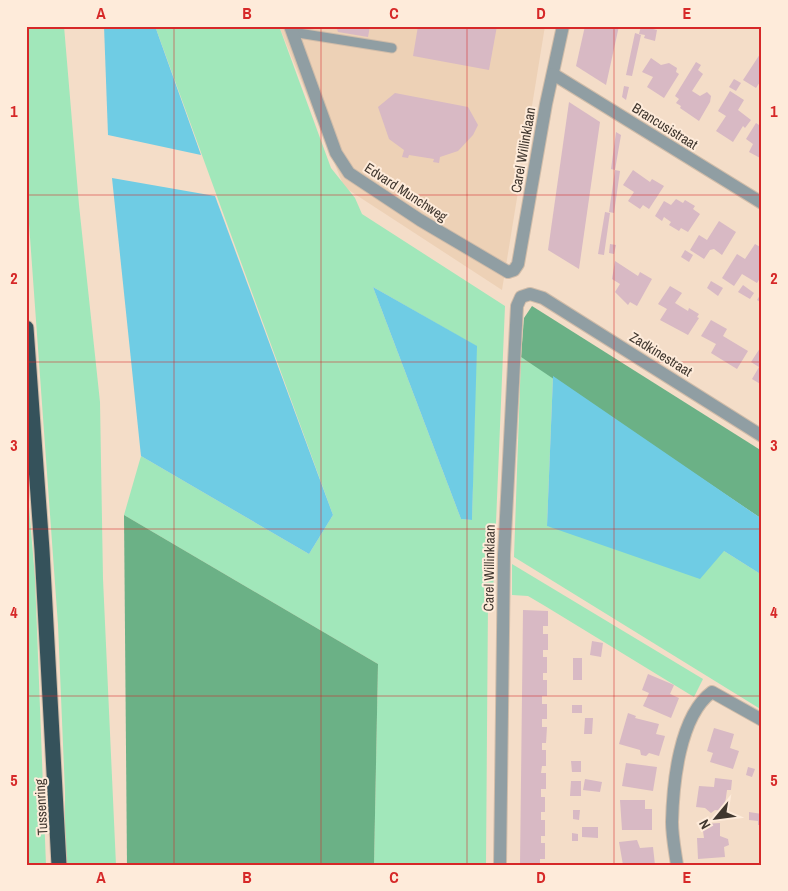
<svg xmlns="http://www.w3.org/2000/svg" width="788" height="891" font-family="'Archivo Narrow',sans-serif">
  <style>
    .built { fill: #edd1b6 }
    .green { fill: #a1e7ba; fill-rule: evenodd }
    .forest { fill: #6bb186 }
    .water { fill: #6fcce4 }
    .building { fill: #d8b9c4 }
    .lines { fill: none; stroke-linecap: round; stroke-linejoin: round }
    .lane-casing { stroke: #d0bca9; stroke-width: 11 }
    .street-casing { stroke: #d0bca9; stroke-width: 14 }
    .highway-casing { stroke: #d0bca9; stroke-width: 17 }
    .lane { stroke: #909ea3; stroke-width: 9 }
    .street { stroke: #909ea3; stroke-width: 12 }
    .highway { stroke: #35525b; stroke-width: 15 }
    .grid { fill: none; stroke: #d62828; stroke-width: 1; stroke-opacity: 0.55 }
    .labels { text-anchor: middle; stroke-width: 4; stroke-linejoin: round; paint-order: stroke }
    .street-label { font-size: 14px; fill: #40372f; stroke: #feebda }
    .neatline { fill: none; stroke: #d62828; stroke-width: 2 }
    .grid-label { font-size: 16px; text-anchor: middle; font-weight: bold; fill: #d62828 }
  </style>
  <rect width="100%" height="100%" fill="#f4ddc8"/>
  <path class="built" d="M279,26h266l-43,264 -158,-103z"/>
  <g class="green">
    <path d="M26,26h38l15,179 21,197 3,177 13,286h-51v-73l-7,-167 -32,-443z"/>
    <path d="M155,26h124l52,142 24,30 7,16 143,92 -12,289 -5,5 -2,265h-112l4,-201 -254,-149 17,-59 168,98 24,-39zM373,287l103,59 -4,174 -11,-1z"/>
    <path d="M521,357l32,19 -6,150 177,25 38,24v135l-248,-153z"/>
    <path d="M26,471l9,107 11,287h-20z"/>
    <path d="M512,564l191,115 -9,18 -149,-91 -17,-10 -16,-1z"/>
  </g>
  <g class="forest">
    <path d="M532,306l230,145v68l-241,-162 3,-39z"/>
    <path d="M124,515l254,149 -4,201h-247z"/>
  </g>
  <g class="water">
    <path d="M104,26h51l46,129 -93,-20z"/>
    <path d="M112,178l103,18 118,319 -24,39 -168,-98z"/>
    <path d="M373,287l104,59 -5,174 -11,-1z"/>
    <path d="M553,376l209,143v56l-38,-24 -24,28 -153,-53z"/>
  </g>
  <g class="building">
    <path d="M336,26h34l-2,11 -30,-5z"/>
    <path d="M418,26h79l-8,44 -76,-14z"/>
    <path d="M585,26h34l-13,59 -30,-19z"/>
    <path d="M641,26l16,4 -2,11 -11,-3 1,-3 -6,-1z"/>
    <path d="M635,33l6,2 -9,41 -6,-1z"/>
    <path d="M762,51v28l-6,9 -13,-8z"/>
    <path d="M651,58l10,7 8,-2 8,5 -1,4 3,2 -15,24 -17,-11 6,-10 -11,-5z"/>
    <path d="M696,62l5,3 -3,5 5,4 -11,17 8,5 7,-4 4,4 -1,6 -11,19 -19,-13 1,-2 -5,-3 3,-4 -4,-3z"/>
    <path d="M734,79l7,4 -5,8 -7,-4z"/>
    <path d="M624,86l5,1 -3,13 -4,-3z"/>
    <path d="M730,91l14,9 -6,10 13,10 -6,8 -2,-2 -10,16 -17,-11 10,-15 -8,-5z"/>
    <path d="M395,93l73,14 10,18 -5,10 -15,16 -18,6 -1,6 -6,-1 1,-3 -25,-4 -1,3 -6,-1 2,-7 -15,-11 -11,-32z"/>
    <path d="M569,102l31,20 -21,147 -31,-19z"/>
    <path d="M756,123l6,4v32l-13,-7 4,-8 -7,-5z"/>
    <path d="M616,132l5,3 -6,35 5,1 -6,42 -5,-1 6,-42 -4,-1z"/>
    <path d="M633,170l17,12 2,-3 12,7 -15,23 -6,-4 -3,4 -12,-8 6,-9 -11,-7z"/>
    <path d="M676,199l7,4 2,-3 10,6 -2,3 7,5 -12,18 -7,-4 -2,3 -10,-6 2,-3 -7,-5 -2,4 -7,-5 9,-15 7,4z"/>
    <path d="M605,212l5,1 -6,42 -6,-1z"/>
    <path d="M719,221l17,11 -14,23 -8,-6 -4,1 -6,9 -14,-9 9,-15 8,5z"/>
    <path d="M610,244l6,1 -2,9 -5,-1z"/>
    <path d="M755,244l7,4v27l-5,8 -15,-9 -8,12 -12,-8 15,-24 8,5z"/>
    <path d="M685,250l8,5 -4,7 -8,-5z"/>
    <path d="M615,261l23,15 2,-4 12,7 -15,27 -7,-4 -2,3 -13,-13 5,-8 -8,-5z"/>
    <path d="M711,281l12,7 -5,8 -11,-8z"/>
    <path d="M743,285l11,8 -4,6 -12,-7z"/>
    <path d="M670,286l12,7 -7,10 13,8 1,-3 10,6 -2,3 2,1 -11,17 -28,-15 7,-11 -9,-5z"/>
    <path d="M762,292v11l-5,-3z"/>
    <path d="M711,320l16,9 -4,7 25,15 -11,18 -26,-16 5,-9 -15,-8z"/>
    <path d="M762,345v40l-10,-6 7,-12 -8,-5z"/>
    <path d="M523,610l25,1v15h-5v8h5v16h-5v7h4v16h-4v7h4v16h-5v8h5v15h-5v8h5l-1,16h-4v7h4v16h-4l-1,7h5v16h-5v8h4v15h-4v8h4v16h-4v7h4v16h-5v6h-20z"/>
    <path d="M592,641l11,2 -2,14 -11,-2z"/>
    <rect x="573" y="658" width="9" height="22"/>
    <path d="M648,674l26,11 -4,9 9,4 -8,20 -28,-12 6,-13 -7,-3z"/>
    <rect x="572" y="705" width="10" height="8"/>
    <path d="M628,713l8,3 -1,2 24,6 -3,10 9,2 -6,20 -10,-3 -3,3 -5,-1 -1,-5 -21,-6z"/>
    <path d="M585,718h8l-1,16h-8z"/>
    <path d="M714,728l20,6 -4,14 9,3 -6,18 -23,-7 3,-9 -6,-2z"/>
    <path d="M571,761h10v11h-9z"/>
    <path d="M626,763l31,4 -4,24 -31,-5z"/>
    <path d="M748,767l7,2 -3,8 -6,-2z"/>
    <path d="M715,778l17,2 -1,10h-4l-3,21 -9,-1 -4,3 -6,-5 -9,-1 3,-21 15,1z"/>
    <path d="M585,779l17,3 -2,10 -17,-2z"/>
    <path d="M571,781h10v15h-11z"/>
    <path d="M620,800h25v9h7v21h-30z"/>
    <path d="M573,810h7l-1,10 -6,-1z"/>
    <path d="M749,812l13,2v11h-4v-4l-9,-1z"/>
    <path d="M720,823v13l8,3 1,6 -5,2 1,10 -27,2 -1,-21h7l-2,-14z"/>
    <path d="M582,827h16v11l-16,-1z"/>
    <path d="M572,833l6,1v7h-6z"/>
    <path d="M637,840l3,8 13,-1 2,18h-32l-4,-23z"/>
  </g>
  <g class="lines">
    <defs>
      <path id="lane" d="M292,32l100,16"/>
      <g id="street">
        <path d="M290,26l46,127 13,20 71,47 88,52 6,-2 4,-6 28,-160 17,-78"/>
        <path d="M553,74l209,129"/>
        <path d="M500,865l4,-310 13,-249 4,-9 9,-3 13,4 219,138"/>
        <path d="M677,865c-2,-14 -5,-29 -5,-43 1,-38 7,-106 40,-130l50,28"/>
      </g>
      <path id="highway" d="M26,328l16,222 17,315"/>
    </defs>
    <use href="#lane" class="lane-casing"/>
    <use href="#street" class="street-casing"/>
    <use href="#highway" class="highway-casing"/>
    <use href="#lane" class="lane"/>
    <use href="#street" class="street"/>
    <use href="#highway" class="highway"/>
  </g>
  <path class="grid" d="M174,26v839M321,26v839M467,26v839M614,26v839M26,195h736M26,362h736M26,529h736M26,696h736"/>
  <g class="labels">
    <g class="street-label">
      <text transform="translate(665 126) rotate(32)" y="5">Brancusistraat</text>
      <text transform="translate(523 150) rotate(-80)" y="5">Carel Willinklaan</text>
      <text transform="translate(406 192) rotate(33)" y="5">Edvard Munchweg</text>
      <text transform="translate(661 354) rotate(32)" y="5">Zadkinestraat</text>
      <text transform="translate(489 568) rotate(-89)" y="5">Carel Willinklaan</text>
      <text transform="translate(41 807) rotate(-93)" y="5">Tussenring</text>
    </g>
  </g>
  <rect width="788" height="891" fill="none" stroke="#feebda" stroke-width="55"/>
  <g transform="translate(716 818) rotate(241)" stroke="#feebda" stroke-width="4" paint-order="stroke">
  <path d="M0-4L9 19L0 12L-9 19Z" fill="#40372f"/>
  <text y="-8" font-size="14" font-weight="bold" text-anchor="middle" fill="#40372f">N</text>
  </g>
  <rect x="28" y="28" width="732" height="836" class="neatline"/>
  <g class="grid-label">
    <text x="101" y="19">A</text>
    <text x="247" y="19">B</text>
    <text x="394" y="19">C</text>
    <text x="541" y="19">D</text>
    <text x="687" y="19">E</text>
    <text x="14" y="117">1</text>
    <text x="774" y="117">1</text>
    <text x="14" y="284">2</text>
    <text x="774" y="284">2</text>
    <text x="14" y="451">3</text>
    <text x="774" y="451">3</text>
    <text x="14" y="618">4</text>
    <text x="774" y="618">4</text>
    <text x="14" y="786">5</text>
    <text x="774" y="786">5</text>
    <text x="101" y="883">A</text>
    <text x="247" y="883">B</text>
    <text x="394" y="883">C</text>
    <text x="541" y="883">D</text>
    <text x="687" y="883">E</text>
  </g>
</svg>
